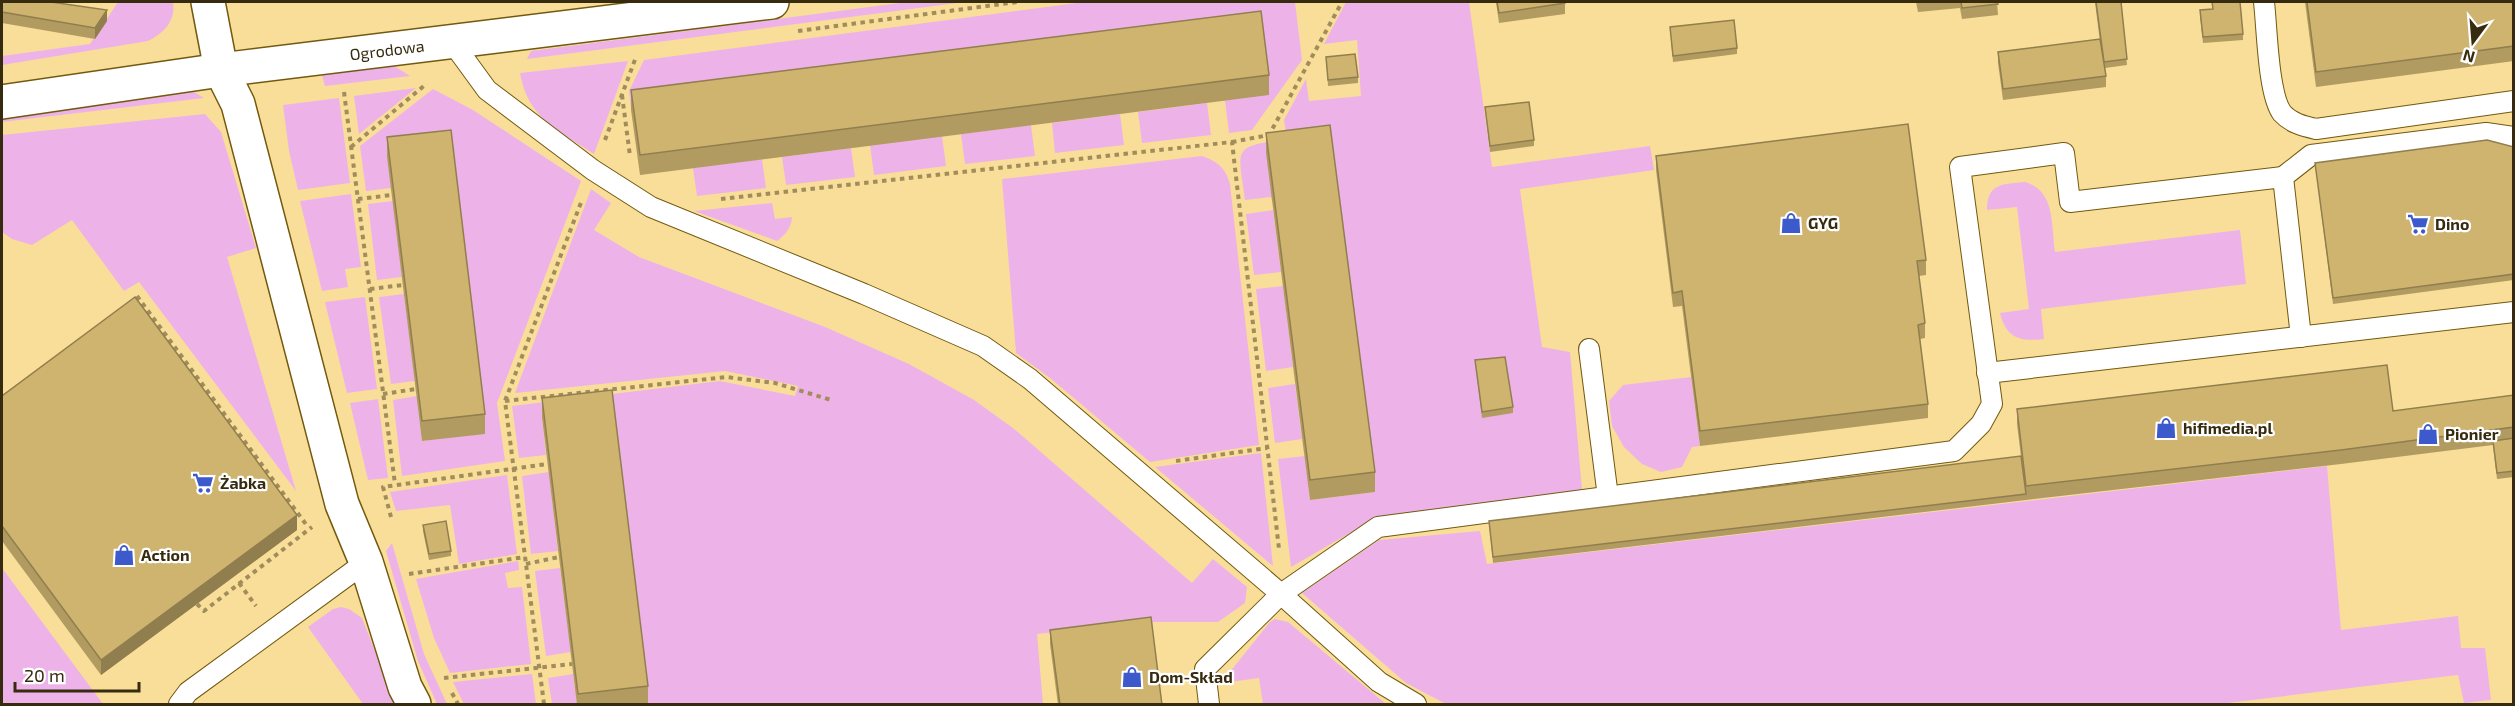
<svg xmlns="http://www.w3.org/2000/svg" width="2515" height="706" font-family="'Exo 2',sans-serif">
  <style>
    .green { fill: #edb3e9 }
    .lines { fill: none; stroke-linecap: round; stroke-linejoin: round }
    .service-casing { stroke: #72590e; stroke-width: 22 }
    .minor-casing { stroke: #72590e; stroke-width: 36 }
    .path { stroke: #a18d5b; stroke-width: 4; stroke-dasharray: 4.5 4.5; stroke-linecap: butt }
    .service { stroke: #fff; stroke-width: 20 }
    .minor { stroke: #fff; stroke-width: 33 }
    .wall { fill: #b29b60 }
    .shaded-wall { fill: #917e4e }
    .building { fill: #cfb470; stroke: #917e4e; stroke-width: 1.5 }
    .labels { text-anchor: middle; stroke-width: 4.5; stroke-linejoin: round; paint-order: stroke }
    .street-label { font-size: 16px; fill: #362b0f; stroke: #fff }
    .poi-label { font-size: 16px; font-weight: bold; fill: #362b0f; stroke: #fff; text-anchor: start }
  </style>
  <rect width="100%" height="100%" fill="#f9de99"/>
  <g class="green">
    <path d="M118,2h55c3,19 -9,31 -25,39l-146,24v-9l88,-12z"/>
    <path d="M907,2h58l-438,57 4,-8z"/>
    <path d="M1084,2h211l7,58 -50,70 -23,3 -4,-32 -594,9 -2,-19 15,-31z"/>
    <path d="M1346,2h123l23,165 158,-21 4,24 -134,19 22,158 28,5 12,138 -91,20 -122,12 -78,45 -13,-108 27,-3 5,44 65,-8 -104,-295 -26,3c-7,-53 -14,-53 42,-61l-3,-19 22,-41 3,22 52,-5 -4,-56 -33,4z"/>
    <path d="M628,61l-34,93c-36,-24 -66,-35 -74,-81z"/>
    <path d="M394,66l16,10 -85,10 -3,-11z"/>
    <path d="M416,88l-57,46 -5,-38z"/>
    <path d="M433,89l40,21 108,71 -84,222 8,58 -103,15 -9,-76 24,-4 5,45 63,-8 -97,-276 3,31 -25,3 -6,-45z"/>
    <path d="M194,92l10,6 -202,24v-7z"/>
    <path d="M339,98l11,85 -52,7 -9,-39 -6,-46z"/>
    <path d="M1207,103l4,32 -69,8 -4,-31z"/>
    <path d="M205,114l16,18 35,116 -29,9 69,234 -157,-209 -15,9 -52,-71 -40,25 -20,-6 -10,-7v-97z"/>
    <path d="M1120,114l4,31 -69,8 -3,-30z"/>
    <path d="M1031,125l4,31 -70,8 -4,-30z"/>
    <path d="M942,136l4,30 -72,9 -4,-30z"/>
    <path d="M851,148l4,29 -69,8 -4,-28z"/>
    <path d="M1202,156c16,6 23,11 28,28l29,261 -109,17 -100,-84 -34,-25 -14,-174z"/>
    <path d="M762,159l4,29 -69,8 -4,-28z"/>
    <path d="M2025,182c31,9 26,44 30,70l185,-22 6,54 -205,25 3,30c-24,3 -38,-1 -44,-26l29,-4 -12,-102 -30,3c0,-27 16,-26 38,-28z"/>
    <path d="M591,189l20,14 -17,27 45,27 186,70 84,37 65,36 39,28 179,155 21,-24 34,28 -2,16 -27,19h-70l-111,12 6,70h-30v-1l-14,1h-351l-106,-286 4,37 -27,3 -7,-52 208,-25 75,15 3,-10 -73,-15 -210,22z"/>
    <path d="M351,194l10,73 -16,2 3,18 -26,4 -22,-90z"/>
    <path d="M393,201l9,76 -25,3 -9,-76z"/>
    <path d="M772,203l3,16 17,-2c-1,11 -6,17 -15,24l-83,-30z"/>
    <path d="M1273,210l8,62 -27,3 -8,-61z"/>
    <path d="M1283,286l10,81 -27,4 -10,-82z"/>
    <path d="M404,294l11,87 -24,3 -12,-87z"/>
    <path d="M365,297l12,92 -30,4 -22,-91z"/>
    <path d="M1691,377l9,69 -8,1 -10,20 -21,5 -19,-8 -18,-17 -12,-21 -3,-25 14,-16z"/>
    <path d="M1295,384l7,55 -27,4 -7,-55z"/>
    <path d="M378,399l10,79 -20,2 -18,-77z"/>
    <path d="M1261,453l12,113 -118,-99z"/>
    <path d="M2327,466l14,164 117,-14 3,32h24l6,52 -27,3 -6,-28 -239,29h-773l-40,-21 -104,-90 77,-53 101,-9 7,33z"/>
    <path d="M549,472l9,79 -27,3 -9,-78z"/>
    <path d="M507,475l10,79 -58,10 -9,-59 -54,6 -6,-19z"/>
    <path d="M392,543l32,111 23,50h-10l-19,-43 -32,-110z"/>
    <path d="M518,561l1,9 -14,3 3,15 14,-1 9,77 -81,9 -16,-35 -18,-59z"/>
    <path d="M2,568l101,136h-101z"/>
    <path d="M560,568l11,84 -25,4 -11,-85z"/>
    <path d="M341,607l8,2 13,9 34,86h-33l-55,-77 25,-18z"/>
    <path d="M1275,619l13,3 98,82h-123l-4,-26 -29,4 -1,-9 41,-51z"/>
    <path d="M532,674l4,30h-72l-11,-22z"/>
    <path d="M573,674l4,30h-25l-4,-26z"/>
  </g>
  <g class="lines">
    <defs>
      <g id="service">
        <path d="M2264,2c3,25 4,92 18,111 9,10 21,13 34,16l198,-28"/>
        <path d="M452,42l35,48 106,80 58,37 213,87 119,52 47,33 251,215 98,88 37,22"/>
        <path d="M2283,177l28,-22 175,-22 28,4"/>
        <path d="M1589,349l19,148"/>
        <path d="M1987,373l527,-61"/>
        <path d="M179,704l9,-12 178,-130"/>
        <path d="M1209,704l-4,-35 76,-75 97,-67 576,-76 27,-27 11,-20 -32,-237 104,-14 6,49 213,-25 18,160"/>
      </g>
      <g id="minor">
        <path d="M208,2l13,68 17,34 104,400 24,58 39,125 9,17"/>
        <path d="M2,102l219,-32 551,-68"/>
      </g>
    </defs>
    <use href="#service" class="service-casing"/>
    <use href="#minor" class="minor-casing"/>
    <g class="path">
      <path d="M798,31l219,-29"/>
      <path d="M344,92l51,392"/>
      <path d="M622,95l8,61"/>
      <path d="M605,140l31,-83"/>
      <path d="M1232,142l37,-7 73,-133"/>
      <path d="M351,147l74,-62"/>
      <path d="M358,199l34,-4"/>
      <path d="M721,199l511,-57 47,407"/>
      <path d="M370,289l33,-4"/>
      <path d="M137,296l171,231"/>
      <path d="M383,394l33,-5"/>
      <path d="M505,401l221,-24 49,6 56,17"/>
      <path d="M1176,461l91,-13"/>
      <path d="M391,517l-8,-30 164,-23"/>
      <path d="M526,564l33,-7"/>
      <path d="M409,574l116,-17"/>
      <path d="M239,583l17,23"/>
      <path d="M197,604l7,7 108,-84"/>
      <path d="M444,678l128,-14"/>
      <path d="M452,693l6,11"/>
      <path d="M544,704l-39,-303 77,-201"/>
    </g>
    <use href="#service" class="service"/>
    <use href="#minor" class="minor"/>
  </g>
  <g class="wall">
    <path d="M2,2l105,19 -12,18 -93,-16z"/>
    <path d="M1496,2h69v12l-66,9z"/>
    <path d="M1916,2h81l1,13 -36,4 -2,-11 -42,4z"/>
    <path d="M2095,2h26l6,63 -22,3 1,8v11l-103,13 -5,-37v-11l102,-10z"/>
    <path d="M2305,2h209v59l-198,26z"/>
    <path d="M2200,16l43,18v6l-40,3z"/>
    <path d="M1670,27l67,21v6l-64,8z"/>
    <path d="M1326,57l32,20v6l-30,3z"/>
    <path d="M1269,75v20l-629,80 -9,-65v-20z"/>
    <path d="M1485,107l49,33v6l-44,6z"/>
    <path d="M1266,133l109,339v20l-65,8 -44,-347z"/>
    <path d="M387,137l98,277v20l-63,7 -35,-284z"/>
    <path d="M2514,147v133l-181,24 -18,-141z"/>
    <path d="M1656,156l270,104v15l-7,1 6,47v15l-5,1 8,65v14l-228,28 -18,-140 -9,1 -17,-137z"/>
    <path d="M1475,360l38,47v6l-31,5z"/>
    <path d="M2514,395v82l-17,2 -4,-34 -152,19 -315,36 -533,63 -4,-42 532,-64 -4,-33v-15l376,2z"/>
    <path d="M2,396l295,134 -196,145 -99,-134z"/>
    <path d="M542,398l106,288v19h-71l-35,-287z"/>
    <path d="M423,525l28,26v5l-22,4 -6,-29z"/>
    <path d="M1050,630l112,75h-104l-8,-61z"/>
  </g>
  <g class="shaded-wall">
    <path d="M107,10v11l-12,18v-11z"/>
    <path d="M297,515v15l-196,145v-15z"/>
  </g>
  <g class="building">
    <path d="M2,2h49l56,8 -12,18 -93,-16z"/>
    <path d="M1497,2h68v1l-66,10z"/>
    <path d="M1961,2h36l1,2 -36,4z"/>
    <path d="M2096,2h25l6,57 -23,3z"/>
    <path d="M2212,2h28l3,32 -40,3 -3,-27 13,-1z"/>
    <path d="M2307,2h207v44l-198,26z"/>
    <path d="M1261,11l8,64 -629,80 -9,-65z"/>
    <path d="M1734,20l3,28 -64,8 -3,-29z"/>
    <path d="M2100,39l6,37 -103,13 -5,-37z"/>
    <path d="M1355,54l3,23 -30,3 -2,-23z"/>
    <path d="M1529,102l5,38 -44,6 -5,-39z"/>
    <path d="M1908,124l18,136 -9,1 8,62 -7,2 10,79 -228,27 -18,-140 -9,2 -17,-137z"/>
    <path d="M1330,125l45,347 -65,8 -44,-347z"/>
    <path d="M451,130l34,284 -63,7 -35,-284z"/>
    <path d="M2487,140l27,7v127l-181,24 -18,-135z"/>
    <path d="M135,297l162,218 -196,145 -99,-134v-130z"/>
    <path d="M1505,357l8,50 -31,5 -7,-52z"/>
    <path d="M2387,365l6,46 121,-16v32l-173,23 -315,36 -9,-77z"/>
    <path d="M612,390l36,296 -70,8 -36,-296z"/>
    <path d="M2514,438v33l-17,2 -4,-32z"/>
    <path d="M2021,456l5,38 -533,63 -4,-36z"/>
    <path d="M446,521l5,30 -22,3 -6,-29z"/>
    <path d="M1151,617l11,88h-102l-10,-75z"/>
  </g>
  <defs>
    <symbol id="shop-bare" viewBox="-9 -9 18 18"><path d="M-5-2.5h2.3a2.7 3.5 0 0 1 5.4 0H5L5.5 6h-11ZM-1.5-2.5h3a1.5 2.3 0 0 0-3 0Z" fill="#3d5acd" stroke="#fff" stroke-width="2.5" paint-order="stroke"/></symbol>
    <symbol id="supermarket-bare" viewBox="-9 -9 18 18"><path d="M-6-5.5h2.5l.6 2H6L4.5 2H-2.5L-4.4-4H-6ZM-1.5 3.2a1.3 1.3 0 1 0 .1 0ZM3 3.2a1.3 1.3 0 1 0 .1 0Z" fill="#3d5acd" stroke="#fff" stroke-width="2.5" paint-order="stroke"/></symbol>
  </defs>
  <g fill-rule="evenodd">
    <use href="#shop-bare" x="1776" y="208" width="30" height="30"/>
    <use href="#supermarket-bare" x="2403" y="209" width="30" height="30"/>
    <use href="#shop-bare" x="2151" y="413" width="30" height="30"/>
    <use href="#shop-bare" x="2413" y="419" width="30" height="30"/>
    <use href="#supermarket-bare" x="188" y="468" width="30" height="30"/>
    <use href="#shop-bare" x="109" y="540" width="30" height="30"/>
    <use href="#shop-bare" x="1117" y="662" width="30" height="30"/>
  </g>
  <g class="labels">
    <g class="street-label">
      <text transform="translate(387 50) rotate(-7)" y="6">Ogrodowa</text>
    </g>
    <g class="poi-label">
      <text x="1808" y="229">GYG</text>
      <text x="2435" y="230">Dino</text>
      <text x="2183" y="434">hifimedia.pl</text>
      <text x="2445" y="440">Pionier</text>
      <text x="220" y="489">Żabka</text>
      <text x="141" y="561">Action</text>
      <text x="1149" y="683">Dom-Skład</text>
    </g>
  </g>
  <rect width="2515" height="706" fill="none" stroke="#362b0f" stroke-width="6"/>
  <g transform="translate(2473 42) rotate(196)" stroke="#ffffff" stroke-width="4.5" paint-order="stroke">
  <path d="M0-4.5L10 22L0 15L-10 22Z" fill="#362b0f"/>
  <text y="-9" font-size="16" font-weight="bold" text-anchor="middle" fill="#362b0f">N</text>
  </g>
  <path d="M15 682v9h124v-9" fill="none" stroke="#362b0f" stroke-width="3"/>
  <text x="24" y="682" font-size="18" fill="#362b0f" stroke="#ffffff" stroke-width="4.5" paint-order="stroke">20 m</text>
</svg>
